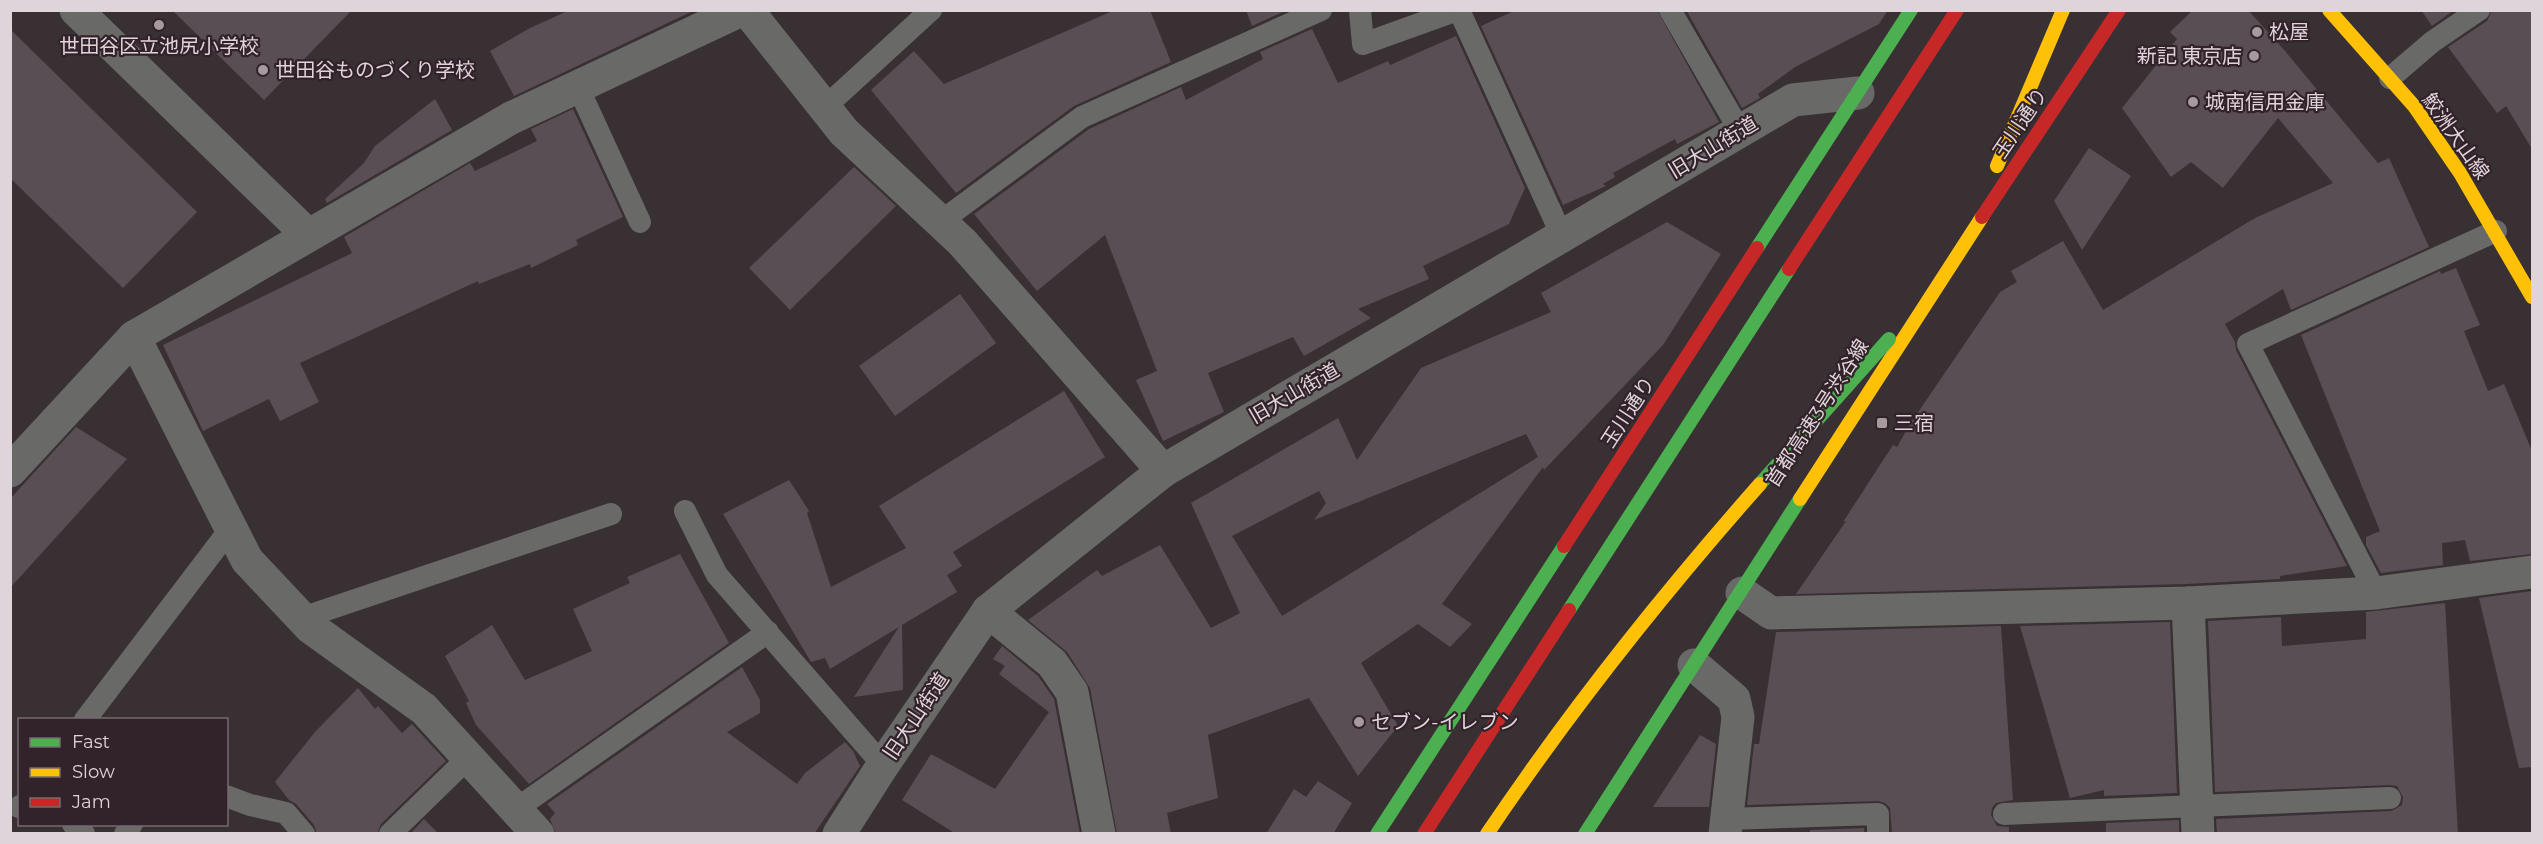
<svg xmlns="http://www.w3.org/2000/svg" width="2543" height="844" font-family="Montserrat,'Noto Sans JP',sans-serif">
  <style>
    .building { fill: #594e53; fill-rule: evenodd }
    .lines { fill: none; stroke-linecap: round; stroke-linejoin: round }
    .lane { stroke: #696a68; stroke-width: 22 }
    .street { stroke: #696a68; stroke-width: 33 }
    .fast { stroke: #4caf50; stroke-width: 14 }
    .slow { stroke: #ffc107; stroke-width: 14 }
    .jam { stroke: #c62828; stroke-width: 14 }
    .fast-bridge { stroke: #4caf50; stroke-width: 14 }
    .slow-bridge { stroke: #ffc107; stroke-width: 14 }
    .poi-dot { fill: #a59b9f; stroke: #32222a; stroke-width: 2 }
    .labels { text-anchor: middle; stroke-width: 4.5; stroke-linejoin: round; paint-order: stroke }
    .poi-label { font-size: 20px; fill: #dfd4d9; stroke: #32222a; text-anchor: start }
    .street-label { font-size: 20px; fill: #dfd4d9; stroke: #32222a }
  </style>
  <rect width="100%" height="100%" fill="#393034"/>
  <g class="building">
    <path d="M172,10h180l-88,90z"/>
    <path d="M570,10h125l-181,86 -24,-45 40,-23z"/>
    <path d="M1115,10h35l21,52 -97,44 -118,87 -85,-103 43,-39 30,33z"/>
    <path d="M1246,10h41l-35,16z"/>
    <path d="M1516,10h141l62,112 -42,22 -2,-5 -62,34 2,4 -12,7 3,2 -43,19 -82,-179z"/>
    <path d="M1686,10h202l-9,14 -84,43 -37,27 2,4 -18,10z"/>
    <path d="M2193,10h55l37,41 93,112 11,-5 40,89 -138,63 -8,-21 -58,35 10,18 1,8 111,216 -67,10v3l-93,5 -391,10 50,-73 -3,1 50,-77 4,2 13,-23 90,-132 17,-10 -6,-11 52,-30 40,69 152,-92 78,-35 -55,-65 -55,70 -32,-26 -20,15 -49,-69 55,-69 -7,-7z"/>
    <path d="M2421,10h33l-22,16z"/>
    <path d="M2492,10h40v139l-26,-43 -9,7 -49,-66 39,-26z"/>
    <path d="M10,29l187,183 -74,76 -113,-110z"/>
    <path d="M1312,29l26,54 50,-22 2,4 66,-29 69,152 -16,36 -86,42 6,13 -71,30 13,9 -67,38 -11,-19 -85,36 16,39 -61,29 -27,-61 21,-9 -52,-136 -68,56 -63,-77 115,-85 92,-42 5,13 77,-41 -3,-7z"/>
    <path d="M435,99l17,31 -125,73 -2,-4 39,-36 11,-17z"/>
    <path d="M573,109l50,108 -47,23 2,5 -47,23 -1,-4 -51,20 -1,-3 -178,82 19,39 -39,19 -11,-22 -66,32 -40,-86 189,-92 -8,-16 126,-74 5,8 62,-30 -6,-12z"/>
    <path d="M2089,148l42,28 -49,74 -28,-49z"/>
    <path d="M854,167l42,39 -106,104 -41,-42z"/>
    <path d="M1667,222l54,32 -58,91 -119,125 -1,-3 -101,137 30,20 -22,23 -32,-23 -57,39 37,63 -40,50 -49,-78 -101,37 10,63 -51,15 4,21h-54l-27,-146 -23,-36 -39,-32 69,-50 5,6 58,-31 51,83 29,-15 -49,-110 147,-85 19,42 64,-92 130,-56 -10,-19zM1526,434l12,23 -256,159 -50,-80 87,-45 7,12 -12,17z"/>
    <path d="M2456,268l24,57 -16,6 24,60 16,-7 28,67v103l-62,7 -5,-21 -23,3 1,22 -62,8 -15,-28v-8l14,-6 -79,-196 139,-64 1,3z"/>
    <path d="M960,294l36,49 -101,73 -36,-50z"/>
    <path d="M1064,391l41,66 -152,95 9,14 -15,9 10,17 -55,33 1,65 -49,7 45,-70 -69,42 -5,-11 -14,4 -88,-148 66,-34 20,31 -2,2 24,74 75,-39 -27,-42z"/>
    <path d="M76,427l51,32 -117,129v-89z"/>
    <path d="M680,554l49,89 -200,141 -53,-59 -10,-22 3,-2 -24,-45 47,-31 33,55 67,-29 -19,-42 57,-26 -3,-6z"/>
    <path d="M2532,591v176l-13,1 -40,-170z"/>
    <path d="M2445,603l13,231h-241l-1,-15 175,-8 11,-6 1,-8 -6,-11 -8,-1 -174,7 -7,-171 73,-4 1,29 84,-7v-27z"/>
    <path d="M2170,622l7,171 -73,3v-6l-34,8 -50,-172z"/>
    <path d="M2001,626l12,174 -17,3 -4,5 -1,7 6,11 12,1v7h-117l-2,-26 -5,-5 -7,-2 -131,4 7,-61h5l17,-112z"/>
    <path d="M1002,646l36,30 16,23 26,135h-124l-54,-34 29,-46 64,35 54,-77 -50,-38 6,-8 -12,-7z"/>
    <path d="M742,667l18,33v13l-33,19 70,52 8,-11 40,-31 8,9 7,15 -46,68h-258l-6,-15 5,-6 -8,-9z"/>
    <path d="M358,688l17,21 3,-3 24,27 10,-9 34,37 -65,63 -4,10h-60l-3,-9 -18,-21 -7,-4 -14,-18 40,-50z"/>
    <path d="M1700,735l16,9 -7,63h-56z"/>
    <path d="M1318,781l34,22 -19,31h-67l28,-45 12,8z"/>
    <path d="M424,819l15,15h-29z"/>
    <path d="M2179,820v14h-73v-11z"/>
    <path d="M1864,828v6h-54v-4z"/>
  </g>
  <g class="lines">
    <g class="lane">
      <path d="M1360,10l3,34 95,-34"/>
      <path d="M1459,10l103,226"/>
      <path d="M1670,10l70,121"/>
      <path d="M2390,78l42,-36 47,-32"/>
      <path d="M578,87l62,135"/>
      <path d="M824,108l107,-98"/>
      <path d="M940,222l142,-105 239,-107"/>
      <path d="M685,511l32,64 166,190"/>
      <path d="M2376,593l-128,-249 248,-113"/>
      <path d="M302,618l309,-104"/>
      <path d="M85,720l146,-192"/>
      <path d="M226,796l24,9 36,8 18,21"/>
      <path d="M19,807l1,-1"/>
      <path d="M516,809l252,-177"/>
      <path d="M2004,814l386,-16"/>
      <path d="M1727,819l151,-5v20"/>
      <path d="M73,824l11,10"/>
      <path d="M125,834l7,-10"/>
      <path d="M390,834l79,-77"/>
    </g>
    <g class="street">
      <path d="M76,10l232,225"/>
      <path d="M747,10l97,122 118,110 201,229"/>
      <path d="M134,337l113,223 63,67 114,82 114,125"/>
      <path d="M10,471l124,-134 377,-219 230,-108"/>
      <path d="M1742,593l29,20 417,-10 188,-10 156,-21"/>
      <path d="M2188,603l10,231"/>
      <path d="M988,611l64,52 20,29 27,142"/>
      <path d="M1694,665l40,34 4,18 -13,117"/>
      <path d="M839,834l44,-69 105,-154 175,-140 630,-371 65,-7"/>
    </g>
    <g class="fast">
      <path d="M1757,248l154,-238"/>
      <path d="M1569,610l220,-341"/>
      <path d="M1377,834l187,-288"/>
      <path d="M1585,834l215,-335"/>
    </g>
    <g class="slow">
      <path d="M2329,10l85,96 46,67 72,124"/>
      <path d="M1997,166l66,-156"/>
      <path d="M1800,499l182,-282"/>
    </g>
    <g class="jam">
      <path d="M1982,217l137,-207"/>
      <path d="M1789,269l168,-259"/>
      <path d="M1564,546l193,-298"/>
      <path d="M1424,834l145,-224"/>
    </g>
    <path class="fast-bridge" d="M1760,484l129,-145"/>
    <path class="slow-bridge" d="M1487,834c84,-125 173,-237 273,-350"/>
  </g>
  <g class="poi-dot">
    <circle cx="159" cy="25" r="6"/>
    <circle cx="2257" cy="32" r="6"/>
    <circle cx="2254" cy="56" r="6"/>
    <circle cx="263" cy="70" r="6"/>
    <circle cx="2193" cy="102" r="6"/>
    <rect x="1876" y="417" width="12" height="12" rx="3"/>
    <circle cx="1359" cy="722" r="6"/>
  </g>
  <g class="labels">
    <g class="poi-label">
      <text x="2269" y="39">松屋</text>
      <text x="159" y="53" text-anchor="middle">世田谷区立池尻小学校</text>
      <text x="2242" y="63" text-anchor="end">新記 東京店</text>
      <text x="275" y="77">世田谷ものづくり学校</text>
      <text x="2205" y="109">城南信用金庫</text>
      <text x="1894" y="430">三宿</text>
      <text x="1371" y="729">セブン-イレブン</text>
    </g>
    <g class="street-label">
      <text transform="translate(2020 123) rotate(-56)" y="7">玉川通り</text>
      <text transform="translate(2456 136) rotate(55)" y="7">鮫洲大山線</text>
      <text transform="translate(1713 147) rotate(-31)" y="7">旧大山街道</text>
      <text transform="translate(1294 393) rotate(-30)" y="7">旧大山街道</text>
      <text transform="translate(1628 412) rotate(-57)" y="7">玉川通り</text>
      <text transform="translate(1817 413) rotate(-57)" y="7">首都高速3号渋谷線</text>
      <text transform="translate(916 716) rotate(-56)" y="7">旧大山街道</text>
    </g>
  </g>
  <rect width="2543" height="844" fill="none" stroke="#dfd4d9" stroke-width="24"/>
  <rect x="18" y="718" width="210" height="108" fill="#32222a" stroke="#776970" stroke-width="1.5"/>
  <rect x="30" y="738" width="30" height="9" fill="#4caf50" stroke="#776970" stroke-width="1.5"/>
  <text x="72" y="748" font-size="18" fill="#dfd4d9">Fast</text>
  <rect x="30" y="768" width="30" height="9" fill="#ffc107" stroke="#776970" stroke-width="1.5"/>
  <text x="72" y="778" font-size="18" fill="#dfd4d9">Slow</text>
  <rect x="30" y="798" width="30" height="9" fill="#c62828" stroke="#776970" stroke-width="1.5"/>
  <text x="72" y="808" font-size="18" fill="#dfd4d9">Jam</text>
</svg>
